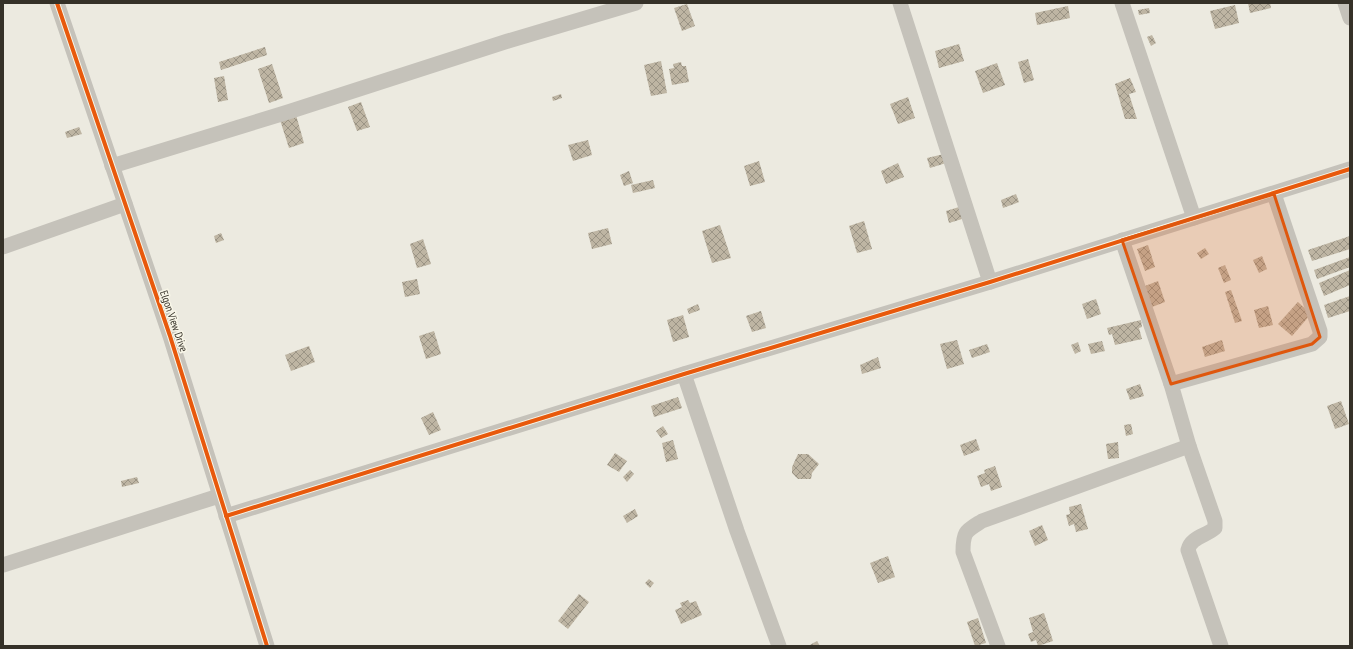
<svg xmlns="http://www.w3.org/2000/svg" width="1353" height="649" font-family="'PT Sans Narrow',sans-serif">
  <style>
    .building { fill: url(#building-cross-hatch) }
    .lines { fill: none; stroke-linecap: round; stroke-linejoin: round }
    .minor { stroke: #c5c2ba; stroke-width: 15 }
    .cycleway-casing { stroke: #f8f6e8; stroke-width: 6 }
    .cycleway { stroke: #e8590c; stroke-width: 4 }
    .marked { fill: #df570d; fill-opacity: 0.2; stroke: #df570d; stroke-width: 3; stroke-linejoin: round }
    .labels { text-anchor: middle; stroke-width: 3; stroke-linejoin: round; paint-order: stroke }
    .street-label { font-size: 11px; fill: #353128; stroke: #f8f6e8 }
  </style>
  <defs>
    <pattern id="building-cross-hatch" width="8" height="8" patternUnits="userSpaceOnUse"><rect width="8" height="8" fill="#beb5a3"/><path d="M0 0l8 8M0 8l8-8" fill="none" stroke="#9b9485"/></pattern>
  </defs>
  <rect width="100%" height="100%" fill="#eceae0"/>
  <g class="building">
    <path d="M1248,3h22l1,5 -21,5z"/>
    <path d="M687,4l8,22 -13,5 -8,-23z"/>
    <path d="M1235,5l4,18 -24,6 -5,-18z"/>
    <path d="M1068,6l2,12 -33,7 -2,-12z"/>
    <path d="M1149,8l1,5 -11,2 -1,-5z"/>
    <path d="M1152,35l4,8 -5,3 -4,-9z"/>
    <path d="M959,44l5,17 -25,7 -4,-17z"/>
    <path d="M265,47l2,8 -46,15 -2,-8z"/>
    <path d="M1028,59l6,21 -10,3 -6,-21z"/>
    <path d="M661,61l6,32 -16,3 -7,-31z"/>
    <path d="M681,62l1,4h4l3,16 -17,3 -3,-16 5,-1 -1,-4z"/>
    <path d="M997,63l8,22 -22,8 -8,-22z"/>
    <path d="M272,64l11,34 -14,5 -11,-34z"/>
    <path d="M224,76l4,24 -10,2 -4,-24z"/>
    <path d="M1130,78l6,14 -7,2 8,25h-12l-10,-35z"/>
    <path d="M561,94l1,4 -9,3 -1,-4z"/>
    <path d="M908,97l7,21 -17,6 -8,-20z"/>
    <path d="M361,102l9,25 -13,4 -9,-24z"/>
    <path d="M296,115l8,28 -15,5 -9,-28z"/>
    <path d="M79,127l3,7 -15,4 -2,-6z"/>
    <path d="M588,140l4,15 -19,6 -5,-16z"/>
    <path d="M944,154l2,9 -16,5 -3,-10z"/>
    <path d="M759,161l6,21 -15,4 -6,-20z"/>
    <path d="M898,163l6,14 -18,7 -5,-13z"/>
    <path d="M629,171l4,12 -9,3 -4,-11z"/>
    <path d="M653,180l2,8 -22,5 -2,-8z"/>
    <path d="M1016,194l3,8 -16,6 -2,-8z"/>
    <path d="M959,207l3,12 -13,4 -3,-12z"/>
    <path d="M864,221l8,28 -15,4 -8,-27z"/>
    <path d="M720,225l11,33 -19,5 -10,-32z"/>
    <path d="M608,228l4,16 -20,5 -4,-16z"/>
    <path d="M221,233l3,7 -8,3 -2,-7z"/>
    <path d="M1350,236v13l-38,12 -4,-11z"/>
    <path d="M423,239l8,25 -14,4 -7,-24z"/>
    <path d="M1148,245l7,22 -10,4 -8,-22z"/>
    <path d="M1205,248l4,6 -8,5 -4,-6z"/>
    <path d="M1262,256l5,13 -8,4 -6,-13z"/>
    <path d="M1350,257v10l-33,12 -3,-9z"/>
    <path d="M1225,265l6,15 -7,3 -6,-15z"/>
    <path d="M1350,270v15l-26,11 -5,-13z"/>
    <path d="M417,279l3,15 -15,3 -3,-15z"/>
    <path d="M1158,281l7,21 -13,5 -7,-21z"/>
    <path d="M1231,290l11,31 -7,2 -10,-31z"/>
    <path d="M1350,296v15l-22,7 -4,-13z"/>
    <path d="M1096,299l5,15 -14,5 -5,-15z"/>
    <path d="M1298,302l13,12 -19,22 -14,-12z"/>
    <path d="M698,304l2,6 -11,4 -2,-5z"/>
    <path d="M1268,306l5,19 -14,3 -5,-18z"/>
    <path d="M761,311l5,17 -14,4 -6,-16z"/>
    <path d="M683,315l6,22 -16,5 -6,-22z"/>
    <path d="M1141,320l1,7 -3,1 3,11 -27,6 -3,-11 -3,1 -2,-7z"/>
    <path d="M434,331l7,23 -15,5 -7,-23z"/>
    <path d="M957,340l7,24 -17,5 -7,-25z"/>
    <path d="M1222,340l3,11 -20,6 -3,-10z"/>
    <path d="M1102,341l3,10 -14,3 -3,-10z"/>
    <path d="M1078,342l3,9 -6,3 -4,-9z"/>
    <path d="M987,344l3,8 -18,6 -3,-8z"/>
    <path d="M309,346l6,16 -24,9 -6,-16z"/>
    <path d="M878,357l3,11 -19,6 -2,-9z"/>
    <path d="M1140,384l4,12 -14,4 -4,-11z"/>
    <path d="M678,397l4,11 -28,9 -3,-11z"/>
    <path d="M1341,401l8,23 -14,5 -8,-23z"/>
    <path d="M433,412l8,18 -12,5 -8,-17z"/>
    <path d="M1131,424l2,10 -7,2 -2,-11z"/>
    <path d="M663,426l5,8 -7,4 -5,-7z"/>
    <path d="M976,439l4,11 -16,6 -4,-11z"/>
    <path d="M673,440l5,19 -12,3 -4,-19z"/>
    <path d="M1118,442l1,16 -11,1 -2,-15z"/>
    <path d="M615,453l12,8 -8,11 -12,-7z"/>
    <path d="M798,454h10l11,10 -7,9 -1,6h-13l-6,-6v-6z"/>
    <path d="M995,466l7,21 -11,4 -2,-7 -8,3 -4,-11 8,-3 -1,-3z"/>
    <path d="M630,470l4,4 -7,8 -4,-5z"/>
    <path d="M137,477l2,6 -17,4 -1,-6z"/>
    <path d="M1081,504l7,25 -12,3 -2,-8 -5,2 -3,-11 4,-1 -1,-7z"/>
    <path d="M635,509l3,7 -11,7 -4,-7z"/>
    <path d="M1042,525l6,15 -13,6 -6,-15z"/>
    <path d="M888,556l7,21 -17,6 -8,-20z"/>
    <path d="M649,579l5,4 -4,5 -5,-5z"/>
    <path d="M579,594l10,8 -21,27 -10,-8z"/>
    <path d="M688,600l2,3 6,-2 6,14 -21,9 -6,-14 7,-3 -2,-4z"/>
    <path d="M1044,613l9,28 -15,5 -2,-6 -5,2 -3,-8 5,-2 -4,-14z"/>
    <path d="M978,618l8,25 -11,3 -8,-24z"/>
    <path d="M817,641l3,5h-12z"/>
  </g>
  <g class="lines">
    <g class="minor">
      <path d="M57,3l113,333 97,310"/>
      <path d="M900,3l90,279"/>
      <path d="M1122,3l72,215"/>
      <path d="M1345,3l5,15"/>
      <path d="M112,166l176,-54 220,-71 128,-38"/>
      <path d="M1122,240l49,144 18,62 26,75v7c-9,8 -24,9 -27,22l33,96"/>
      <path d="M3,247l122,-43"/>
      <path d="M684,374l53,157 42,115"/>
      <path d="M1171,384l141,-40 8,-7v-6l-46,-137"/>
      <path d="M226,516l458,-142 306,-92 360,-113"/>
      <path d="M3,565l216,-69"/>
      <path d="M998,646l-35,-94c0,-21 3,-21 19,-31l207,-75"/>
    </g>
    <defs>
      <g id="cycleway">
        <path d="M57,3l113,333 97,310"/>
        <path d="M226,516l458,-142 306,-92 360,-113"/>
      </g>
    </defs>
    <use href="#cycleway" class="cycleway-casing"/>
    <use href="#cycleway" class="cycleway"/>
  </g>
  <path class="marked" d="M1274,194l46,143 -8,7 -141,40 -49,-144z"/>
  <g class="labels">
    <g class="street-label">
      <text transform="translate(174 321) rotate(71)" y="4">Elgon View Drive</text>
    </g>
  </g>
  <rect width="1353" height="649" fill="none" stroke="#353128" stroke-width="8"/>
</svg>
